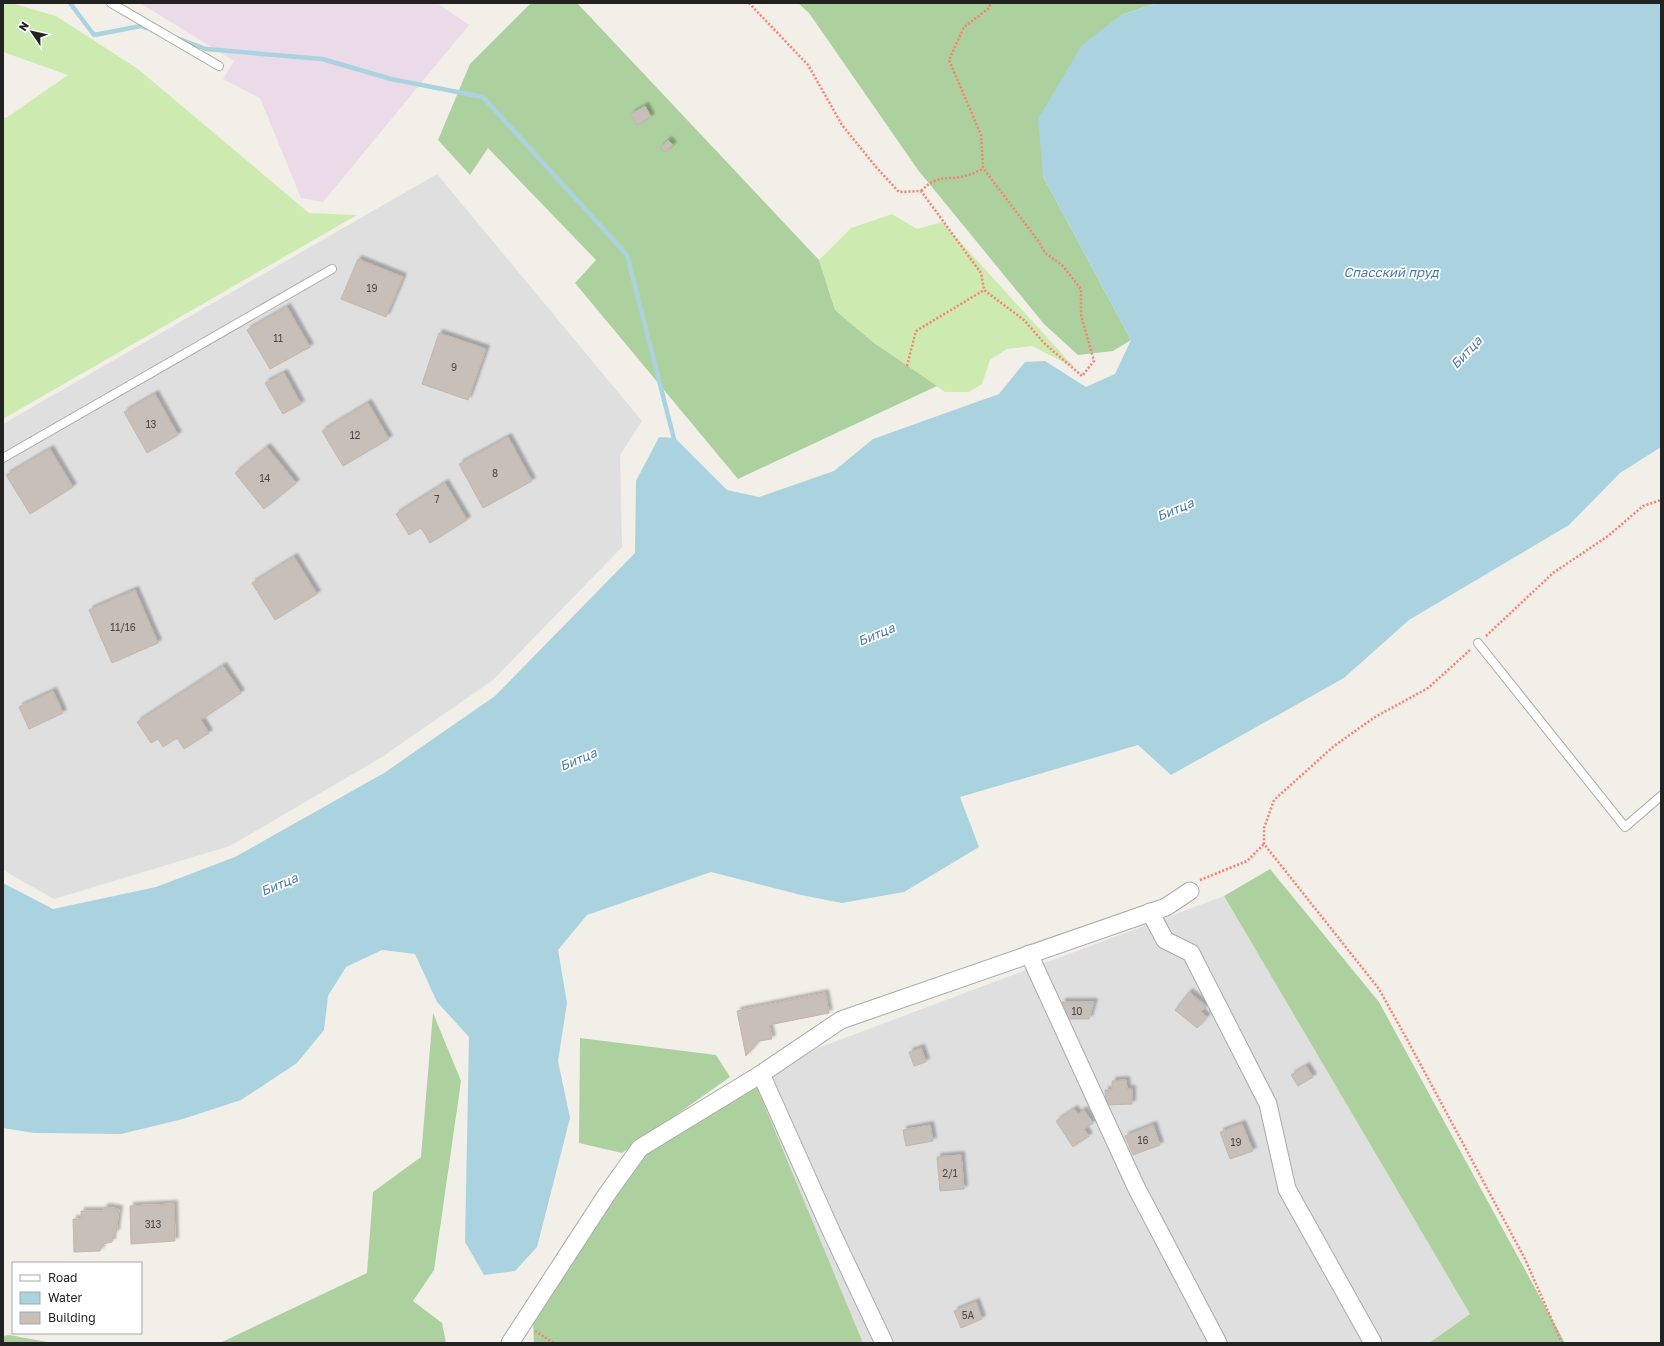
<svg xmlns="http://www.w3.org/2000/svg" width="1664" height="1346" font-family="'Golos Text',sans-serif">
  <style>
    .residential { fill: #e0dfdf }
    .industrial { fill: #ebdbe8 }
    .grass { fill: #cdebb0 }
    .forest { fill: #add19e }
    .water { fill: #aad3df }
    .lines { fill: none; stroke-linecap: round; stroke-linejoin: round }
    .stream { stroke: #aad3df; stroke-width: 4.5 }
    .building { fill: #c7bfb8; stroke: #c4b6ab; filter: url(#shadow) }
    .service-casing { stroke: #a9a9a9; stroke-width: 10 }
    .minor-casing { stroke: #a9a9a9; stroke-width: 19 }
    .path { stroke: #fa8072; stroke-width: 2.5; stroke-dasharray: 2 2; stroke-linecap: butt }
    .service { stroke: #fff; stroke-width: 8 }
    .minor { stroke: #fff; stroke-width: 17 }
    .labels { text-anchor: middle; stroke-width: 3.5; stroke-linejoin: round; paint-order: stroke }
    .number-label { font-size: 10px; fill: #4b4948 }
    .water-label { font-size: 13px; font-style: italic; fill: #4a7aab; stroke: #fff }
  </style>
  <defs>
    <filter id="shadow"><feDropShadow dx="3.5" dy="-3.5" stdDeviation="1" flood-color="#0004"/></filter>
  </defs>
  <rect width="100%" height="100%" fill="#f2efe9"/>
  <g class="residential">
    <path d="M437,174l205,247 -22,34 2,92 -129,133 -111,77 -152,89 -176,53 -51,-29v-446z"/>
    <path d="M1224,896l246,418 -41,29h-566l-112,-270z"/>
  </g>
  <path class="industrial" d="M140,3h297l32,22 -146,177 -22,-4 -41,-100 -37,-19 11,-18z"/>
  <g class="grass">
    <path d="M3,3h8l45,13 82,53 171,144 48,2 -354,204v-302l3,1 62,-43 -65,-23z"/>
    <path d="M892,214l25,15 25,-7 133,146 -43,-22 -25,3 -17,11 -8,24 -13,8h-24l-71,-49 -39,-33 -16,-50 32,-32z"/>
  </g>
  <g class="forest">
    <path d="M531,3h46l242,257 16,50 39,33 63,43 -199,93 -163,-196 21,-23 -108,-112 -18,27 -32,-35 32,-76z"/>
    <path d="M798,3h359l-36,12 -78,161 88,164 -18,11 -35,4 -34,-31 -126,-154 -109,-157z"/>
    <path d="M1270,869l109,133 186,341h-136l41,-29 -246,-418z"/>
    <path d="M433,1013l28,68 -27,189 -21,31 29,22 4,20h-226l147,-70 6,-81 48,-35z"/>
    <path d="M580,1038l136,17 14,22 -108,76 -43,-10z"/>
    <path d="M751,1073l112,270h-329l-1,-21 114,-178z"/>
    <path d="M9,1335l44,8h-50v-7z"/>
  </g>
  <path class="water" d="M1157,3h504v444l-41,26 -51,52 -160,95 -65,58 -173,97 -33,-30 -178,52 19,50 -75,45 -62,11 -41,-8 -90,-23 -124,43 -29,35 9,53 -9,58 12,57 -33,129 -22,24 -31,4 -19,-33 4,-205 -32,-35 -22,-48 -33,-4 -36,17 -18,29 -4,34 -27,33 -56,37 -58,19 -62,15 -87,-1 -31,-5v-245l50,26 103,-22 79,-30 149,-84 111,-77 140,-143 1,-72 23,-44 16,1 52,52 32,7 75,-26 39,-32 126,-45 26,-32 20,-1 41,26 29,-13 16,-34 -88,-164 -5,-57 44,-74 39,-30z"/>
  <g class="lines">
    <g class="stream">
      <path d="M70,3l24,32 47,-9 6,2"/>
      <path d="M179,39l27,10 116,10 69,20 92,18 144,158 48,188"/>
    </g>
  </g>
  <g class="building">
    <path d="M645,106l6,11 -14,8 -6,-11z"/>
    <path d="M668,140l5,5 -8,7 -5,-4z"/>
    <path d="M358,259l45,18 -17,40 -45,-18z"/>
    <path d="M287,307l23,40 -40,22 -23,-39z"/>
    <path d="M439,333l47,16 -18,51 -46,-16z"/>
    <path d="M284,373l17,31 -18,10 -18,-31z"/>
    <path d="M155,394l23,41 -31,18 -23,-41z"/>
    <path d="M368,403l21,36 -46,27 -21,-35z"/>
    <path d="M508,437l24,44 -49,27 -24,-44z"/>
    <path d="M267,447l29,36 -32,26 -29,-36z"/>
    <path d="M50,449l23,38 -43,27 -24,-39z"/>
    <path d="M445,483l22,37 -37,23 -9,-15 -12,7 -13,-21z"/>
    <path d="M294,557l23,37 -42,26 -23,-37z"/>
    <path d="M135,590l23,53 -46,20 -23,-53z"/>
    <path d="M223,666l18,27 -40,27 8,13 -25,16 -7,-11 -14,9 -5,-8 -7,4 -14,-21z"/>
    <path d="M53,691l10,22 -34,16 -10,-22z"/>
    <path d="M1189,992l17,14 -5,6 6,5 -10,11 -22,-18z"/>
    <path d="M825,993l4,20 -60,12 3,14 -13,2 -13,15 -9,-45z"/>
    <path d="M1062,1002h32l-5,17h-27z"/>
    <path d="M921,1048l5,14 -12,4 -5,-14z"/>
    <path d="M1306,1066l7,11 -15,9 -7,-11z"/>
    <path d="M1126,1080l1,9h5v15l-26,1 -1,-15h7v-9z"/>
    <path d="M1074,1109l4,5 6,-4 9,13 -9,6 5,7 -16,11 -17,-26z"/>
    <path d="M1242,1124l11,27 -23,8 -10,-27z"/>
    <path d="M930,1125l3,16 -27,5 -3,-16z"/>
    <path d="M1153,1125l7,20 -27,10 -8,-19z"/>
    <path d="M961,1155l3,34 -24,2 -3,-34z"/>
    <path d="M174,1204l1,37 -44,3 -1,-38z"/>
    <path d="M105,1207l14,2 -3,24h-3l-1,9 -9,2 -3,7 -26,1 -1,-33h8v-8h21z"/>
    <path d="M976,1302l6,17 -21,9 -7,-17z"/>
  </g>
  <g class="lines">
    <defs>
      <g id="service">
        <path d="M111,3l108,63"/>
        <path d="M3,458l329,-189"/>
        <path d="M1478,643l147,184 36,-31"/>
      </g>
      <g id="minor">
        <path d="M1150,912l15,28 26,13 77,151 19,85 86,154"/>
        <path d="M1029,954l107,233 82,156"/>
        <path d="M761,1074l71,159 52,110"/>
        <path d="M510,1343l97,-149 33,-46 121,-74 80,-54 325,-113 24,-16"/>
      </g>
    </defs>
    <use href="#service" class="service-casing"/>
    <use href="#minor" class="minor-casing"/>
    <g class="path">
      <path d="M749,3l59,62 34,60 34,42 23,25 22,-1 60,82 3,17 40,30 21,24 37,32 12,-15 -13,-46v-26l-19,-24 -17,-12 -6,-11 -56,-74 -2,-33 -32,-75 15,-33 25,-19 2,-5"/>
      <path d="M921,191c19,-19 26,-9 47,-16 5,-1 10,-4 15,-6"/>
      <path d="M907,366l9,-35 68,-41"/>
      <path d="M1486,636l67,-63 55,-37 35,-30 18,-6"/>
      <path d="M1470,650l-42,38 -53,29 -41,29 -60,54 -10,28v16l115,145 30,54 116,216 37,84"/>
      <path d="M1200,880l47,-19 17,-17"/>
      <path d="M535,1331l19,12"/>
    </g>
    <use href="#service" class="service"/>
    <use href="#minor" class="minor"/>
  </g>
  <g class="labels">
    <g class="number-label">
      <text x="372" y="292">19</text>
      <text x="278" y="342">11</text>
      <text x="454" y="371">9</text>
      <text x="151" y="428">13</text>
      <text x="355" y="439">12</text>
      <text x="495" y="477">8</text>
      <text x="265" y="482">14</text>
      <text x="437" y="503">7</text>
      <text x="123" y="631">11/16</text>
      <text x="1077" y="1015">10</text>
      <text x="1143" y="1144">16</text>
      <text x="1236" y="1146">19</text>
      <text x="950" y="1177">2/1</text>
      <text x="153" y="1228">313</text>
      <text x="968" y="1319">5А</text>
    </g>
    <g class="water-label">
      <text x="1391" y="277">Спасский пруд</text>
      <text transform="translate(1466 352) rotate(-47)" y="5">Битца</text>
      <text transform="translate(1175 509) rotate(-23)" y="5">Битца</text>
      <text transform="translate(876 634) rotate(-23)" y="5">Битца</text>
      <text transform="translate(578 759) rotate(-23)" y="5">Битца</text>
      <text transform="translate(279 884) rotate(-23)" y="5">Битца</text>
    </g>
  </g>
  <rect width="1664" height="1346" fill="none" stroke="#222222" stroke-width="8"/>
  <rect x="12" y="1262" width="130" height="72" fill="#ffffff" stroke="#a7a7a7"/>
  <rect x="20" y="1275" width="20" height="6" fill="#ffffff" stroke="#a7a7a7"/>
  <text x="48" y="1282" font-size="12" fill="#222222">Road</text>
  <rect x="20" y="1292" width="20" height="12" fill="#aad3df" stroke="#a7a7a7"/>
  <text x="48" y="1302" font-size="12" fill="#222222">Water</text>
  <rect x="20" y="1312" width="20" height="12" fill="#c7bfb8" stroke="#a7a7a7"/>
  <text x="48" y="1322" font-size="12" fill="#222222">Building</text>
  <g transform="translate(32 32) rotate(304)" stroke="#ffffff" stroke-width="3" paint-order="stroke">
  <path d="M0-3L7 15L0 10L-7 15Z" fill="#222222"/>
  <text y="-6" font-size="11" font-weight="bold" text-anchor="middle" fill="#222222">N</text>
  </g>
</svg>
